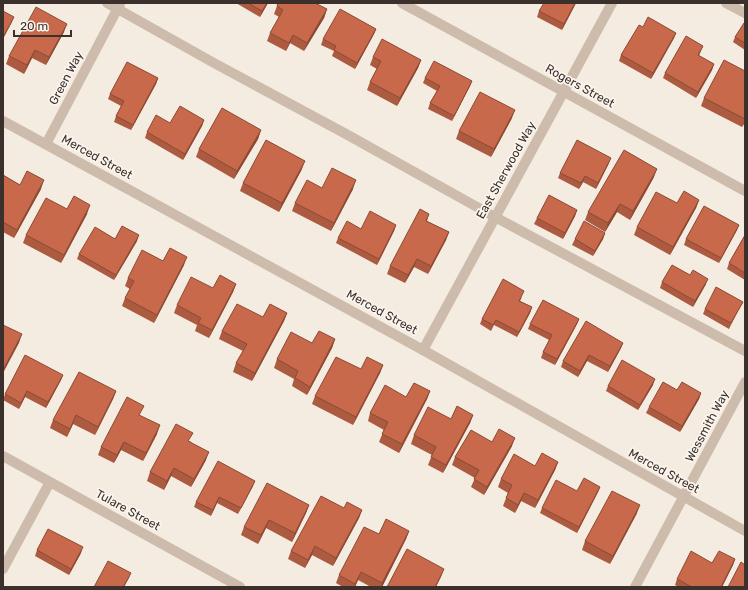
<svg xmlns="http://www.w3.org/2000/svg" width="748" height="590" font-family="Rubik,sans-serif">
  <style>
    .lines { fill: none; stroke-linecap: round; stroke-linejoin: round }
    .minor { stroke: #cdbbac; stroke-width: 10 }
    .wall { fill: #ac5a40 }
    .shaded-wall { fill: #8c4a34 }
    .building { fill: #c8694b; stroke: #8c4a34 }
    .labels { text-anchor: middle; stroke-width: 3.5; stroke-linejoin: round; paint-order: stroke }
    .street-label { font-size: 12px; fill: #3b302b; stroke: #fbf5ee }
  </style>
  <rect width="100%" height="100%" fill="#f4ebe1"/>
  <g class="lines">
    <g class="minor">
      <path d="M107,3l107,60 132,71 149,83 250,134"/>
      <path d="M402,3l343,188"/>
      <path d="M726,3l19,10"/>
      <path d="M3,121l420,229 322,181"/>
      <path d="M46,144l74,-140"/>
      <path d="M423,350l189,-347"/>
      <path d="M3,456l237,131"/>
      <path d="M3,569l47,-87"/>
      <path d="M635,587l110,-205"/>
    </g>
  </g>
  <g class="wall">
    <path d="M236,3h32l-8,14z"/>
    <path d="M576,3l-14,27 -25,-13 2,-6z"/>
    <path d="M277,6l50,3 -3,9 -20,33 -14,-8 -4,8 -19,-10 3,-8 9,-16 -5,-3z"/>
    <path d="M745,24v26l-12,-8 2,-5z"/>
    <path d="M643,27l33,6 -2,5 -23,41 -32,-18 2,-6z"/>
    <path d="M376,29l-2,5 -19,35 -23,-13 2,-5 -13,-6 2,-6z"/>
    <path d="M64,32l-18,33 -14,-7 -8,16 -18,-10 3,-8z"/>
    <path d="M703,46l-4,10 15,8 -2,6 -16,28 -33,-20 2,-5z"/>
    <path d="M373,57l48,3 -3,8 -21,38 -30,-16 3,-8 7,-13 -7,-4z"/>
    <path d="M745,71v52l-3,4 -41,-21 3,-8z"/>
    <path d="M158,78l-2,6 -25,46 -17,-8 2,-6 5,-10 -13,-7 2,-5z"/>
    <path d="M425,78l47,3 -2,5 -18,35 -24,-12 2,-6 7,-12 -14,-8z"/>
    <path d="M512,118l-21,39 -35,-18 3,-8z"/>
    <path d="M204,120l-2,6 -19,34 -38,-22 2,-6z"/>
    <path d="M261,130l-3,9 -24,40 -38,-22 3,-8z"/>
    <path d="M609,163l-13,26 -13,-7 -4,7 -21,-11 2,-5z"/>
    <path d="M302,169l-23,43 -39,-21 3,-8z"/>
    <path d="M3,175l17,10 21,4 -27,49 -11,-6z"/>
    <path d="M654,177l-24,43 -13,-8 -12,20 -20,-12 3,-8z"/>
    <path d="M322,188l31,1 -22,42 -39,-20 3,-8z"/>
    <path d="M699,200l-3,8 -26,47 -36,-20 3,-8 40,-24z"/>
    <path d="M67,209l20,5 -26,49 -38,-20 3,-8z"/>
    <path d="M577,210l-2,6 -12,23 -29,-15 3,-6z"/>
    <path d="M429,214l-2,7 22,11 -3,8 -18,34 -14,-7 -9,16 -18,-9 3,-8z"/>
    <path d="M396,225l-2,6 -17,34 -41,-22 2,-5z"/>
    <path d="M739,225l-2,5 -18,33 -35,-18 2,-6z"/>
    <path d="M605,233l-2,6 -10,17 -21,-11 3,-6z"/>
    <path d="M745,235v45l-18,-11 2,-6z"/>
    <path d="M137,241l-23,39 -37,-21 2,-5z"/>
    <path d="M163,261l21,4 -30,58 -32,-17 3,-8 5,-9 -5,-3 3,-8z"/>
    <path d="M690,275l16,9 -13,23 -33,-19 2,-6z"/>
    <path d="M236,284l-3,8 -24,46 -14,-7 2,-6 -23,-12 3,-8 36,-17z"/>
    <path d="M522,297l-2,4 12,6 -2,6 -13,24 -23,-12 -3,6 -11,-7 2,-5z"/>
    <path d="M743,302l-3,5 -11,22 -26,-15 2,-5z"/>
    <path d="M287,313l-3,8 -32,60 -19,-9 3,-9 7,-12 -24,-12 3,-8 41,-14z"/>
    <path d="M579,319l-2,5 -22,41 -14,-7 2,-6 6,-12 -21,-11 2,-5z"/>
    <path d="M335,339l-3,9 -25,47 -15,-9 2,-7 -20,-11 3,-9 35,-16z"/>
    <path d="M623,343l-2,5 -13,24 -21,-11 -9,16 -17,-10 2,-6z"/>
    <path d="M383,365l-3,8 -27,52 -41,-21 3,-8z"/>
    <path d="M63,375l-2,5 -15,28 -21,-11 -6,12 -16,-9 2,-6z"/>
    <path d="M653,385l-15,25 -32,-19 2,-5z"/>
    <path d="M116,391l-3,8 -18,36 -22,-11 -6,13 -17,-9 3,-8z"/>
    <path d="M430,391l-3,8 -28,54 -20,-11 5,-12 -16,-9 2,-8 36,-16z"/>
    <path d="M701,393l-2,6 -19,33 -34,-19 3,-6z"/>
    <path d="M140,415l17,19 -14,27 -22,-11 -7,13 -16,-8 3,-8z"/>
    <path d="M473,415l-3,8 -27,50 -15,-8 4,-10 -21,-11 3,-9 37,-16z"/>
    <path d="M190,441l16,19 -15,27 -20,-11 -7,14 -17,-9 3,-9z"/>
    <path d="M492,442l20,4 -28,49 -13,-8 4,-9 -23,-13 3,-8z"/>
    <path d="M558,462l-3,8 -20,38 -14,-7 -6,12 -12,-7 5,-13 -10,-6 3,-8 34,-13z"/>
    <path d="M253,486l-15,28 -21,-11 -6,13 -17,-9 2,-5z"/>
    <path d="M600,487l-2,5 -21,41 -37,-20 2,-5 35,-17z"/>
    <path d="M309,505l-3,8 -14,29 -26,-14 -8,16 -17,-9 3,-8z"/>
    <path d="M344,508l18,2 -3,8 -26,48 -21,-11 -7,13 -17,-9 3,-8z"/>
    <path d="M637,513l-27,51 -28,-14 3,-9z"/>
    <path d="M409,531l-3,8 -24,48h-11l-13,-7 -3,7h-12l-7,-4 3,-8 40,-41z"/>
    <path d="M37,550l44,3 -12,22 -34,-19z"/>
    <path d="M735,559l-2,6 -11,22h-43l-4,-2 2,-6 35,-16z"/>
  </g>
  <g class="shaded-wall">
    <path d="M267,3h1l-8,14 2,-6z"/>
    <path d="M575,3h1l-14,27 2,-6z"/>
    <path d="M327,9l-3,9 -20,33 3,-8z"/>
    <path d="M14,17l-2,5 -9,17v-2z"/>
    <path d="M67,24l-3,8 -18,33 3,-8z"/>
    <path d="M376,29l-2,5 -19,35 2,-6z"/>
    <path d="M676,33l-2,5 -23,41 2,-6z"/>
    <path d="M293,35l-3,8 -4,8 3,-8z"/>
    <path d="M35,50l-3,8 -8,16 3,-9z"/>
    <path d="M421,60l-3,8 -21,38 3,-8z"/>
    <path d="M714,64l-2,6 -16,28 2,-6z"/>
    <path d="M158,78l-2,6 -25,46 2,-5z"/>
    <path d="M472,81l-2,5 -18,35 2,-5z"/>
    <path d="M515,110l-3,8 -21,39 3,-8z"/>
    <path d="M204,120l-2,6 -19,34 2,-6z"/>
    <path d="M261,130l-3,9 -24,40 3,-8z"/>
    <path d="M611,158l-2,5 -13,26 2,-6z"/>
    <path d="M305,161l-3,8 -23,43 3,-9z"/>
    <path d="M657,169l-3,8 -24,43 3,-9z"/>
    <path d="M585,176l-2,6 -4,7 2,-6z"/>
    <path d="M44,180l-3,9 -27,49 3,-8z"/>
    <path d="M356,180l-3,9 -22,42 3,-8z"/>
    <path d="M699,200l-3,8 -26,47 3,-8z"/>
    <path d="M620,204l-3,8 -12,20 3,-9z"/>
    <path d="M90,205l-3,9 -26,49 3,-8z"/>
    <path d="M577,210l-2,6 -12,23 2,-6z"/>
    <path d="M396,225l-2,6 -17,34 2,-6z"/>
    <path d="M739,225l-2,5 -18,33 2,-5z"/>
    <path d="M449,232l-3,8 -18,34 3,-8z"/>
    <path d="M605,233l-2,6 -10,17 2,-5z"/>
    <path d="M139,235l-2,6 -23,39 2,-5z"/>
    <path d="M187,257l-3,8 -30,58 3,-8z"/>
    <path d="M417,259l-3,8 -9,16 3,-8z"/>
    <path d="M708,279l-2,5 -13,23 2,-6z"/>
    <path d="M236,284l-3,8 -24,46 3,-8z"/>
    <path d="M532,307l-2,6 -13,24 2,-5z"/>
    <path d="M287,313l-3,8 -32,60 3,-8z"/>
    <path d="M579,319l-2,5 -22,41 2,-6z"/>
    <path d="M22,334l-3,9 -16,30v-3z"/>
    <path d="M335,339l-3,9 -25,47 3,-8z"/>
    <path d="M623,343l-2,5 -13,24 2,-6z"/>
    <path d="M589,355l-2,6 -9,16 2,-6z"/>
    <path d="M383,365l-3,8 -27,52 3,-8z"/>
    <path d="M63,375l-2,5 -15,28 2,-6z"/>
    <path d="M655,379l-2,6 -15,25 2,-5z"/>
    <path d="M27,391l-2,6 -6,12 2,-6z"/>
    <path d="M116,391l-3,8 -18,36 3,-8z"/>
    <path d="M430,391l-3,8 -28,54 3,-9z"/>
    <path d="M701,393l-2,6 -19,33 2,-6z"/>
    <path d="M76,415l-3,9 -6,13 3,-8z"/>
    <path d="M473,415l-3,8 -27,50 3,-8z"/>
    <path d="M160,425l-3,9 -14,27 3,-8z"/>
    <path d="M515,438l-3,8 -28,49 3,-8z"/>
    <path d="M124,442l-3,8 -7,13 3,-8z"/>
    <path d="M209,452l-3,8 -15,27 3,-8z"/>
    <path d="M558,462l-3,8 -20,38 3,-8z"/>
    <path d="M174,468l-3,8 -7,14 3,-9z"/>
    <path d="M255,481l-2,5 -15,28 3,-6z"/>
    <path d="M600,487l-2,5 -21,41 2,-6z"/>
    <path d="M524,493l-3,8 -6,12 3,-8z"/>
    <path d="M219,497l-2,6 -6,13 2,-6z"/>
    <path d="M309,505l-3,8 -14,29 3,-9z"/>
    <path d="M640,505l-3,8 -27,51 3,-8z"/>
    <path d="M362,510l-3,8 -26,48 3,-8z"/>
    <path d="M269,520l-3,8 -8,16 3,-9z"/>
    <path d="M409,531l-3,8 -24,48h-1l1,-4z"/>
    <path d="M315,546l-3,9 -7,13 3,-8z"/>
    <path d="M83,547l-2,6 -12,22 2,-6z"/>
    <path d="M735,559l-2,6 -11,22h-1z"/>
    <path d="M444,569l-3,8 -5,10h-1z"/>
    <path d="M361,572l-3,8 -3,7h-1z"/>
    <path d="M131,573l-2,5 -5,9h-1z"/>
  </g>
  <g class="building">
    <path d="M248,3h19l-5,8z"/>
    <path d="M278,3h37l12,6 -20,34 -14,-8 -4,8 -19,-10 13,-23 -6,-4z"/>
    <path d="M544,3h31l-11,21 -25,-13z"/>
    <path d="M36,7l31,17 -18,33 -14,-7 -8,15 -18,-9z"/>
    <path d="M340,9l36,20 -19,34 -23,-13 2,-4 -13,-7z"/>
    <path d="M3,11l11,6 -11,20z"/>
    <path d="M648,17l28,16 -23,40 -32,-18 18,-30 4,2z"/>
    <path d="M744,23l1,1v19l-10,-6z"/>
    <path d="M686,36l17,10 -5,9 16,9 -16,28 -33,-19z"/>
    <path d="M382,39l39,21 -21,38 -30,-16 11,-21 -8,-4z"/>
    <path d="M724,60l21,11v48l-41,-21z"/>
    <path d="M434,61l38,20 -18,35 -24,-13 10,-17 -15,-8z"/>
    <path d="M127,62l31,16 -25,47 -17,-9 8,-15 -14,-7z"/>
    <path d="M480,92l35,18 -21,39 -35,-18z"/>
    <path d="M180,106l24,14 -19,34 -38,-22 9,-17 14,8z"/>
    <path d="M222,108l39,22 -24,41 -38,-22z"/>
    <path d="M266,140l39,21 -23,42 -39,-20z"/>
    <path d="M577,140l34,18 -13,25 -13,-7 -4,7 -21,-10z"/>
    <path d="M624,150l33,19 -24,42 -13,-7 -12,19 -20,-11z"/>
    <path d="M332,168l24,12 -22,43 -39,-20 12,-23 15,8z"/>
    <path d="M27,171l17,9 -27,50 -14,-8v-9l1,-3h-1v-35l17,10z"/>
    <path d="M684,191l15,9 -26,47 -36,-20 19,-35 21,11z"/>
    <path d="M549,195l28,15 -12,23 -28,-15z"/>
    <path d="M74,196l16,9 -26,50 -38,-20 20,-37 21,11z"/>
    <path d="M704,206l35,19 -18,33 -35,-19z"/>
    <path d="M420,209l9,5 -3,7 23,11 -18,34 -14,-7 -9,16 -18,-9z"/>
    <path d="M370,211l26,14 -17,34 -41,-21 9,-17 14,8z"/>
    <path d="M584,221l21,12 -10,18 -20,-12z"/>
    <path d="M122,226l17,9 -23,40 -37,-21 16,-27 20,12z"/>
    <path d="M745,235v38l-16,-10z"/>
    <path d="M170,248l17,9 -30,58 -32,-17 9,-17 -6,-3 14,-28 21,11z"/>
    <path d="M672,265l18,10 3,-5 15,9 -13,22 -33,-19z"/>
    <path d="M220,275l16,9 -24,46 -14,-7 3,-5 -24,-13 14,-28 22,11z"/>
    <path d="M503,279l21,12 -5,10 13,6 -13,25 -23,-12 -3,5 -11,-6z"/>
    <path d="M716,287l27,15 -12,21 -26,-14z"/>
    <path d="M543,300l36,19 -22,40 -14,-7 9,-17 -22,-11z"/>
    <path d="M237,304l26,13 7,-13 17,9 -32,60 -19,-10 11,-19 -25,-13z"/>
    <path d="M586,321l37,22 -13,23 -21,-11 -9,16 -17,-10z"/>
    <path d="M3,325l19,9 -19,36z"/>
    <path d="M319,331l16,8 -25,48 -15,-9 3,-7 -21,-12 14,-27 21,11z"/>
    <path d="M25,355l38,20 -15,27 -21,-11 -6,12 -16,-9z"/>
    <path d="M336,357l25,12 6,-12 16,8 -27,52 -41,-21z"/>
    <path d="M622,360l33,19 -15,26 -32,-19z"/>
    <path d="M79,372l37,19 -18,36 -22,-12 -6,14 -17,-9z"/>
    <path d="M663,382l14,8 5,-8 19,11 -19,33 -33,-19z"/>
    <path d="M414,383l16,8 -28,53 -20,-10 6,-12 -18,-9 15,-28 21,12z"/>
    <path d="M127,397l17,9 -5,9 21,10 -14,28 -22,-11 -7,13 -16,-8z"/>
    <path d="M457,406l16,9 -27,50 -15,-8 5,-10 -22,-12 14,-28 23,12z"/>
    <path d="M176,424l17,9 -5,8 21,11 -15,27 -20,-11 -7,13 -17,-9z"/>
    <path d="M499,429l16,9 -28,49 -13,-8 5,-9 -24,-13 16,-27 21,12z"/>
    <path d="M542,453l16,9 -20,38 -14,-7 -6,12 -12,-7 6,-13 -11,-6 13,-25 21,12z"/>
    <path d="M218,461l37,20 -14,27 -22,-11 -6,13 -17,-8z"/>
    <path d="M584,478l16,9 -21,40 -37,-19 14,-28 21,11z"/>
    <path d="M267,483l42,22 -14,28 -26,-13 -8,15 -17,-8z"/>
    <path d="M612,491l28,14 -27,51 -28,-15z"/>
    <path d="M321,496l23,12 3,-6 15,8 -26,48 -21,-12 -7,14 -17,-9z"/>
    <path d="M386,519l23,12 -27,52 -21,-11 -6,12 -16,-9 25,-48 15,7z"/>
    <path d="M48,529l35,18 -12,22 -34,-19z"/>
    <path d="M407,549l37,20 -9,18h-48z"/>
    <path d="M691,551l21,12 7,-12 16,8 -14,28h-29l-15,-8z"/>
    <path d="M108,561l23,12 -8,14h-29z"/>
    <path d="M741,562l4,3v22h-17z"/>
  </g>
  <g class="labels">
    <g class="street-label">
      <text transform="translate(66 78) rotate(-62)" y="4">Green Way</text>
      <text transform="translate(580 86) rotate(29)" y="4">Rogers Street</text>
      <text transform="translate(97 157) rotate(29)" y="4">Merced Street</text>
      <text transform="translate(506 170) rotate(-61)" y="4">East Sherwood Way</text>
      <text transform="translate(382 312) rotate(29)" y="4">Merced Street</text>
      <text transform="translate(707 426) rotate(-62)" y="4">Wessmith Way</text>
      <text transform="translate(664 471) rotate(29)" y="4">Merced Street</text>
      <text transform="translate(128 510) rotate(29)" y="4">Tulare Street</text>
    </g>
  </g>
  <rect width="748" height="590" fill="none" stroke="#3b302b" stroke-width="8"/>
  <path d="M14 30v6h57v-6" fill="none" stroke="#3b302b" stroke-width="2"/>
  <text x="20" y="30" font-size="12" fill="#3b302b" stroke="#fbf5ee" stroke-width="3" paint-order="stroke">20 m</text>
</svg>
